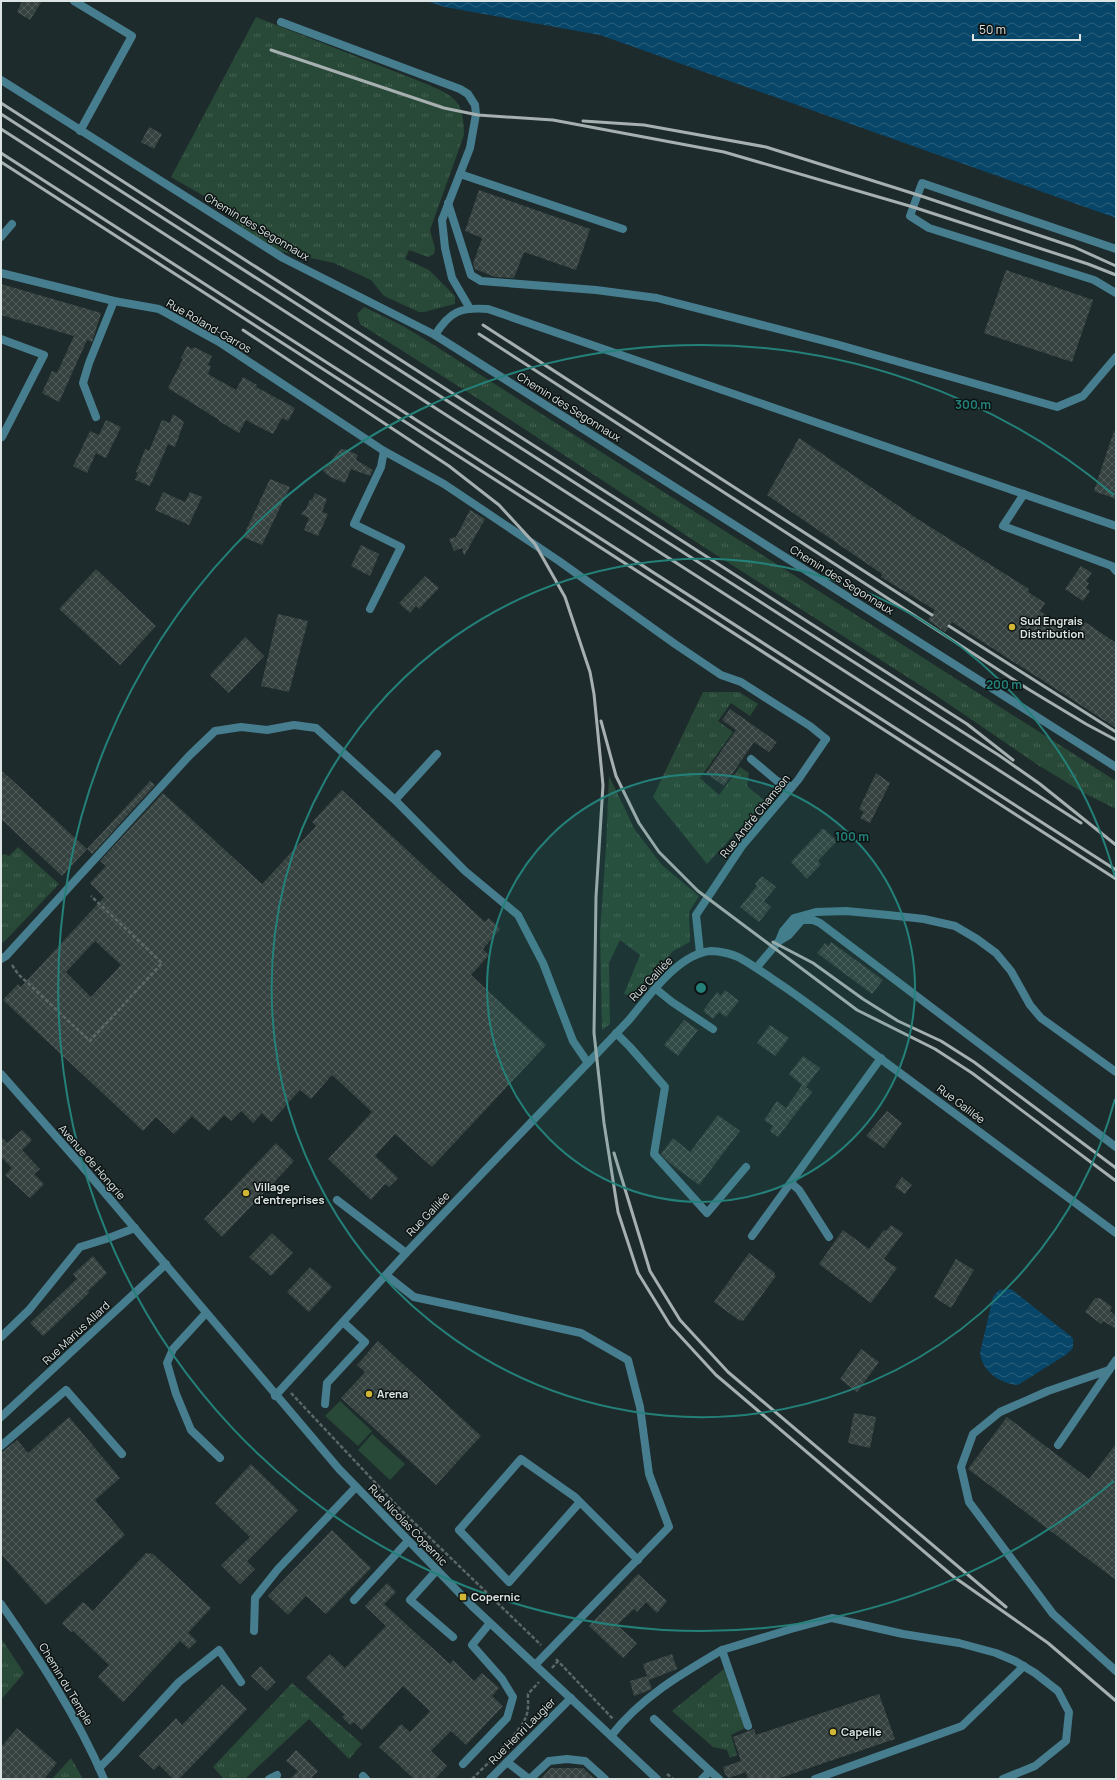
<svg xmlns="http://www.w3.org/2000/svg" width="1117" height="1780" font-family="Manrope,sans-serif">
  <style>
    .grass { fill: url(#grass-tufts) }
    .park { fill: #284937 }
    .water { fill: url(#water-waves) }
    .building { fill: url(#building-cross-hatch); fill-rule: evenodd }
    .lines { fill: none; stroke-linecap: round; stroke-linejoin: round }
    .path { stroke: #5c6768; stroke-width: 2.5; stroke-dasharray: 4 2; stroke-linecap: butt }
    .lane { stroke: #477e8f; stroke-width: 8 }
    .street { stroke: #477e8f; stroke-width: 8 }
    .rail { stroke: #a7b0b1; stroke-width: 3 }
    .ring { fill: none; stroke: #24817a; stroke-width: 2 }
    .poi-dot { fill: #d2b736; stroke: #0d1313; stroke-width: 1.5 }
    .labels { text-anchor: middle; stroke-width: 3; stroke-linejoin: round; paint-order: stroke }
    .street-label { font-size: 11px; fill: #dce4e4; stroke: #0d1313 }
    .poi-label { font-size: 11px; font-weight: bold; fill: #dce4e4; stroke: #0d1313; text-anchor: start }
    .centre { fill: #24817a; stroke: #0d1313; stroke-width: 2 }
    .ring-label { font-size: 12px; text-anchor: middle; font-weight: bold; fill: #24817a; stroke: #0d1313; stroke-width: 3; stroke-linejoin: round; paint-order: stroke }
  </style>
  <defs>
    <pattern id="grass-tufts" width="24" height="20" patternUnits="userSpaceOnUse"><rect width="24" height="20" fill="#284937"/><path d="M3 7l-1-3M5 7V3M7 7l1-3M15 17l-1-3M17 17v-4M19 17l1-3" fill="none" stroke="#476354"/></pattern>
    <pattern id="water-waves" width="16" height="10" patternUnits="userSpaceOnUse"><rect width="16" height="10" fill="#084669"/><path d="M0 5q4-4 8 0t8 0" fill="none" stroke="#2b617e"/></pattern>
    <pattern id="building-cross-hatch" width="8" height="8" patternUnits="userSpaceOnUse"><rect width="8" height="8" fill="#35423f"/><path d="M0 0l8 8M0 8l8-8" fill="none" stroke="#525d5b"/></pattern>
  </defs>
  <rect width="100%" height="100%" fill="#1e2b2c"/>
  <g class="grass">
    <path d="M256,17l168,66c30,13 40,16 40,52l-34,95 5,19 -1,5 -6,3 -19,-7 -4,9 24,11 26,26v8l-31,8h-5l-35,-16 -13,-16 -37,-17 -56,-12 -34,-21 -26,-26 -47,-27z"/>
    <path d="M364,307l39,19 26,16 687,439v28l-32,-16 -46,-28 -104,-71 -227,-145 -230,-151 -117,-74 -3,-10z"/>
    <path d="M703,692h36l19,12 -8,12 -19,-13 -13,18 15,11 -33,46 19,17 21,-28 9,6 -2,13 18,15 -58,63 -54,-67z"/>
    <path d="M609,776l26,54 27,35 37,31 -10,16 1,30 -17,9 -42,45 -7,-2 16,-39 -20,-15 -11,23 1,61 -8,6 -2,-98 6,-85z"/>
    <path d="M18,847l41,37 -56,59 -2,-1v-87l4,-1 4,2z"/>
    <path d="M1,1638l23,35 -23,27z"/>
    <path d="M724,1669l21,59 -14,7 6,20 -7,3 -3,-8 -14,-3 -41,-36z"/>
    <path d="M292,1683l70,61 -13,15 -40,-40 -64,60h-21l-11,-12z"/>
    <path d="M71,1758l12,21h-31z"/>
  </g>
  <g class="park">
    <path d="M340,1401l32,30 -14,15 -33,-30z"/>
    <path d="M372,1434l33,30 -15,16 -32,-30z"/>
  </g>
  <g class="water">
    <path d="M426,1h690v217l-516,-183 -155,-28z"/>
    <path d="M1011,1289l62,49v10l-6,6 -49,31c-18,-1 -36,-14 -38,-32l13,-56 6,-7z"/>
  </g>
  <g class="building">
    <path d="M22,1h20l-12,19 -13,-8z"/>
    <path d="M149,127l13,7 -8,15 -13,-7z"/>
    <path d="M479,190l111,39 -14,41 -52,-18 -10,26 -19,-1 -20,-8 -2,-5 9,-26 -17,-7z"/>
    <path d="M1006,270l87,30 -21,62 -88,-29z"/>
    <path d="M1,284l100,29 -9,29 -5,-2 -28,62 -17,-9 10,-22 5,2 17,-37 -73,-21z"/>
    <path d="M187,346l5,3 2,-2 18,9 -4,9 3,1 -3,8 28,16 7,-13 14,8 -1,2 39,21 -7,13 -6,-3 -9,16 -27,-14 -7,13 -20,-12v-1l-51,-32 15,-29 -2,-1z"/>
    <path d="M173,414l11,8 -9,25 -7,-3 -18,42 -15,-6 3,-7 -2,-1 9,-23 4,2 13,-31 8,3z"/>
    <path d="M106,420l15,7 -15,31 -10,-5 -9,20 -14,-7 17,-35 9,4z"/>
    <path d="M1114,431l2,1v67l-22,-8z"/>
    <path d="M799,438l117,80 113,71 -1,3 17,11 -5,8 36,24 9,-13 31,21v85l-164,-106 -7,10 -17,-12 7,-10 -54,-33 1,-3 -115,-79z"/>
    <path d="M341,449l6,1 11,5 -2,5 17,10 -3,6 -19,-7 -6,14 -15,-6 -7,-6z"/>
    <path d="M270,479l20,8 -28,58 -19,-8z"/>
    <path d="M163,492l22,10 5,-10 12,5 -13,28 -34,-15z"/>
    <path d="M315,493l12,6 -5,13 6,2 -10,22 -14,-6 5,-12 -8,-4 5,-5 4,-10 2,1z"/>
    <path d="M470,510l15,9 -21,37 -2,-8 -8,3 -5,-12 7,-2z"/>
    <path d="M361,545l18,9 -9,22 -19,-10z"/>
    <path d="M1081,566l11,7 -6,8 3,2 -3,5 4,3 -7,10 -18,-12z"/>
    <path d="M96,569l60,57 -36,39 -61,-56z"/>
    <path d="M425,576l14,12 -20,21 -3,-3 -6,7 -11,-10z"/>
    <path d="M278,614l30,7 -19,71 -28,-6z"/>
    <path d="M245,637l19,19 -35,37 -19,-18z"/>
    <path d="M730,709l47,33 -8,10 -15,-10 -30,44 -18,-13 30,-43 -14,-10z"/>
    <path d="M1,770l86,79 -25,27 -61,-57z"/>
    <path d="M876,773l14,10 -20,40 -10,-5 4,-6 -5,-3z"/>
    <path d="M150,781l5,4 -63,69 -5,-5z"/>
    <path d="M342,790l143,132 4,-4 11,11 -17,20 6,6 -18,20 75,70 -114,122 -37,-33 -20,22 23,22 -9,9 -4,-3 -14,16 -43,-41 44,-47 -40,-37 -21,24 -11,-9 -29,32 -9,-9 -9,10 -12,-12 -10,10 -7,-6 -15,16 -17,-15 -18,18 -18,-17 -13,14 -140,-131 15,-16 3,3 83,-90 -14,-14 16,-17 -6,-5 63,-68 99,91 54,-58 -4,-4zM95,941l26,24 -30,32 -25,-25z"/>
    <path d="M822,829h2l13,12 -19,20 3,3 -14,15 -16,-17z"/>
    <path d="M762,876l14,11 -12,14 7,6 -12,15 -19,-15 17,-21 -2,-2z"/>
    <path d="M831,942l52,38 -11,14 -55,-41 8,-10 3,3z"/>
    <path d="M725,990l14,11 -13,16 -7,-5 -6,7 -10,-8 14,-19 4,4z"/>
    <path d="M684,1020l14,10 -20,26 -14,-11z"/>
    <path d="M770,1025l19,13 -14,18 -18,-13z"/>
    <path d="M803,1056l17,12 -14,19 6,5 -34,45 -8,-6 3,-5 -9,-6 13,-19 9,7 16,-23 -13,-11z"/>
    <path d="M887,1111l15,12 -18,25 -18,-12z"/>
    <path d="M718,1115l22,16 -41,54 -32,-24 -6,-7 12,-16 17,14z"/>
    <path d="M22,1130l10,10 -10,10 18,19 -6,5 10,10 -14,14 -25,-23 7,-7 -11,-11v-20l6,6z"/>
    <path d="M276,1143l18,18 -72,76 -18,-18z"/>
    <path d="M902,1177l10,8 -7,9 -10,-7z"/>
    <path d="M891,1225l12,8 -19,26 13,9 -26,35 -52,-39 24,-34 26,19 15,-19 2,1z"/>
    <path d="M272,1233l21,20 -22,23 -22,-19z"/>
    <path d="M749,1253l26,20 -1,2 2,1 -33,45 -1,-1 -2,1 -26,-19z"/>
    <path d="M93,1256l14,17 -19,18 1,2 -46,43 -13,-13 47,-44 -4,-5z"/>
    <path d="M956,1259l18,11 -23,38 -17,-11z"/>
    <path d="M310,1267l22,20 -23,25 -22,-20z"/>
    <path d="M1095,1298h5l12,9 -2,4 6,5v13l-13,-8 -2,3 -16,-12z"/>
    <path d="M378,1341l103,95 -45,49 -95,-87 24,-26 -8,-7z"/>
    <path d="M861,1349l18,13 -22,30 -17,-13z"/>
    <path d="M854,1413l22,4 -6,31 -22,-5z"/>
    <path d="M69,1417l51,61 -25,22 30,35 -79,70 -45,-51v-101l16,-13 11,13z"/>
    <path d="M1007,1417l82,62 27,-35v136l-148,-111z"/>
    <path d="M251,1464l47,46 -51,51 8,8 -15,15 -19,-19 29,-28 -35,-34z"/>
    <path d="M332,1530l39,38 -45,46 -20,-18 -18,19 -20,-19z"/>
    <path d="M146,1553l7,1 58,54 -23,25 9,8 -8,8 -9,-8 -57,61 -25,-25 11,-12 -36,-34 -2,1 -9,-9 21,-21 10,9z"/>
    <path d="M638,1574l29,27 -10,12 -11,-11 -9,10 -3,-3 -17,16 20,18 -14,15 -34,-32z"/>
    <path d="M387,1583l9,9 -12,12 66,60 3,-4 21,21 8,-8 17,15 -7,8 11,10 -37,39 -15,-14 -20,20 16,15 -12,13h-21l-35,-32 22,-23 9,8 20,-21 -27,-25 -41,44 -8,-8 -4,3 -8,-8 3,-2 -39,-37 24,-24 15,14 41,-42 -21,-20z"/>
    <path d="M672,1654l5,15 -28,11 -1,-1 4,10 -18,7 -4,-15 17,-5 -4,-12z"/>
    <path d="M261,1666l15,16 -9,9 -16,-15z"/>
    <path d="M222,1684l25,25 -68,70h-6l-14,-14 -5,5 -15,-14 37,-38 6,7z"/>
    <path d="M879,1694l16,45 -118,40h-29l-2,-7 -17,6 -4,-4 -2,-7 18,-6 -8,-24 21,-8 2,6z"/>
    <path d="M17,1728l40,35 -13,16h-43v-32z"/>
    <path d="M296,1750l22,21 -8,8h-20l8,-8 -12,-10z"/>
    <path d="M551,1768h32l12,11h-54z"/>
  </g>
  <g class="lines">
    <g class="path">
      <path d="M12,965l6,9 72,67 72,-78 -71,-67"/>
      <path d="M291,1393l109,116 141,136"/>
      <path d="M556,1659l57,60"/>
      <path d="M552,1668l6,-7"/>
      <path d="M667,1774l6,5"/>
      <path d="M472,1779c14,-14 46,-44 53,-60 4,-8 3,-16 3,-25l11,-12"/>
    </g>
    <g class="lane">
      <path d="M281,22l179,67 8,5 7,11 1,9 -6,34 -28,72 3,28 7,30 17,29"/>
      <path d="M460,174l163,55"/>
      <path d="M448,203l23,72 10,6 115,9 61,8 179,46 221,63 26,-11 33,-39"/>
      <path d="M1116,249l-194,-66 -12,33 19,12 165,52 22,13"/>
      <path d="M1,273l113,28 45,8 60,33 165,109"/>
      <path d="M1,339l43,16 -42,82"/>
      <path d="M96,417l-13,-34 6,-20 25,-62"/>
      <path d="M1024,494l-21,32 109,40 4,5"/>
      <path d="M370,609l31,-62 -47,-23 27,-57 3,-16 60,33 115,77 116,83 46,31 20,7 69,44 16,13"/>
      <path d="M437,754l-42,46 70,71 53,44 25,48 30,78 15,22"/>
      <path d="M751,759l26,22 15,6"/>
      <path d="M779,941l4,-10 11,-13 22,-6 30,-1 42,4 36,4 31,7 22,13 19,14 15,18 19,34 11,13 75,54"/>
      <path d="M1,959l5,-3 183,-200 26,-25 26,-4 26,3 27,-5 22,3 79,72"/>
      <path d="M757,967l22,-26 10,-6 13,-15h11l7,3 296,224"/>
      <path d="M656,989l16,13 41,27"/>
      <path d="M616,1033l14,14 35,40 -11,67 53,59 39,-46"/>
      <path d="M791,1183l8,7 30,47"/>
      <path d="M337,1200l69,53"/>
      <path d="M386,1275l28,22 167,36 47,27 12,47 9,67 20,53 -134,138"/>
      <path d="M206,1313l-33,36 -6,14 9,31 15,36 29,28"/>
      <path d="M1,1337l28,-27 51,-63 26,-8 29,-11"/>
      <path d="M1109,1370l-61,21 -48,21 -27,22 -12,33 8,35 84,112 63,57"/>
      <path d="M325,1404l2,-21 38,-41 -22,-20"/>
      <path d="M1058,1445l58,-85"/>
      <path d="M1,1446l65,-56 56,64"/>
      <path d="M580,1502l-71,80 -50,-52 62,-71 54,38 63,63"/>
      <path d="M437,1570l-27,30 43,37"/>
      <path d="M354,1600l54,-59"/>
      <path d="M254,1631l1,-33 23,-29 78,-82"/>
      <path d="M722,1650l69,-21 41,-11 71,16 56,9 37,10 19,8 20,12 23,18 11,21 -3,29 -31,25 -32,13"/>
      <path d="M654,1719l56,52 -8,8"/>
      <path d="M611,1736c29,-38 70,-62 111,-86l26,76"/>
      <path d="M507,1762l22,17"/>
      <path d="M463,1764l44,-46 6,-21 -11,-18 -30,-34 18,-22"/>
      <path d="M99,1768l14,-14 66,-72 40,-32 22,32"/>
      <path d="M710,1771l9,8"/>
      <path d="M363,1776l3,3"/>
      <path d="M269,1779l8,-4"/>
      <path d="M530,1779l19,-18 18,-2 18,2 20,18"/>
      <path d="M815,1779l147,-53 62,-60"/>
    </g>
    <g class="street">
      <path d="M74,1l58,35 -52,95"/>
      <path d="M1,80l282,178 152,77 681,432"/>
      <path d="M1,237l11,-13"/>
      <path d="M435,335c15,-24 26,-28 53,-26l628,217"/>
      <path d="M700,953l-4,-38 46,-69 56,-66 28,-41"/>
      <path d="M1,1074l81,92 257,303 133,137 185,173"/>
      <path d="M752,1236l129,-178"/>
      <path d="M275,1396l131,-143 223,-233c19,-23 50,-67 82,-69 8,0 22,3 29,7 16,9 31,20 46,30 33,23 64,47 95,71 78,58 157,116 235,174"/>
      <path d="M1,1417l165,-153"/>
      <path d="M1,1604c39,56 76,112 103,175"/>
      <path d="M490,1779l81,-81"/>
    </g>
    <g class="rail">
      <path d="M271,50l173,58 34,7 75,5 171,32 189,55 175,57 28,11"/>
      <path d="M1,103l966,621 46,36"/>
      <path d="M1,114l999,642 40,28 76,61"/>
      <path d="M583,121l61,4 122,22 152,48 156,52 42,19"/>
      <path d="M1,129l1080,694"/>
      <path d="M1,153l1115,717"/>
      <path d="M1,162l1115,717"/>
      <path d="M483,325l449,290"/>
      <path d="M243,330l206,136 50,39 36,39 30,53 25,75 4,22 9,91 -7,112 -2,136 10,90 14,89 20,61 32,52 46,50 238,202 94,66 68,58"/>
      <path d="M479,334l549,355 58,35 30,16"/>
      <path d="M949,626l167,106"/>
      <path d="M601,721l15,55 23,47 20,29 39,39 159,119 78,39 37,24 144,108"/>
      <path d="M773,942l40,21 50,36 35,22 43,20 33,21 142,106"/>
      <path d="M614,1153l36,118 30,49 48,52 278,235"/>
    </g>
  </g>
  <circle cx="701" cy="988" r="214" fill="#24817a" fill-opacity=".12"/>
  <g class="ring">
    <circle cx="701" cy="988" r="214"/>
    <path d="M1115 1099A429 429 0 1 1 1115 877"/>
    <path d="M1114 1481A643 643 0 1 1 1114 495"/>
  </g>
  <g class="poi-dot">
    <circle cx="1012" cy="627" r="4"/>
    <circle cx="246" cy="1193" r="4"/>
    <circle cx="369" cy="1394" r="4"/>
    <rect x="459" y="1593" width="8" height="8" rx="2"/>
    <circle cx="833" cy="1732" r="4"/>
  </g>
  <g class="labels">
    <g class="street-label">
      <text transform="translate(257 227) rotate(31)" y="4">Chemin des Segonnaux</text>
      <text transform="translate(209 326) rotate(30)" y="4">Rue Roland-Garros</text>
      <text transform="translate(569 407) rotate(32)" y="4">Chemin des Segonnaux</text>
      <text transform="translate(842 580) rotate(32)" y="4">Chemin des Segonnaux</text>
      <text transform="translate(755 816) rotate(-51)" y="4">Rue André Chamson</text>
      <text transform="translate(651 979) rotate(-46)" y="4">Rue Galilée</text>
      <text transform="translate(961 1104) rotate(37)" y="4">Rue Galilée</text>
      <text transform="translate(92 1162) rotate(49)" y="4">Avenue de Hongrie</text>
      <text transform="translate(428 1214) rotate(-46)" y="4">Rue Galilée</text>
      <text transform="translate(76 1333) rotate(-43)" y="4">Rue Marius Allard</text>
      <text transform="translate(408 1525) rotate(46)" y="4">Rue Nicolas Copernic</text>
      <text transform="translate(66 1684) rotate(59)" y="4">Chemin du Temple</text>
      <text transform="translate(522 1731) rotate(-45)" y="4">Rue Henri Laugier</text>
    </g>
    <g class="poi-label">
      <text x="1020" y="625">Sud Engrais<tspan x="1020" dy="13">Distribution</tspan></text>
      <text x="254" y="1191">Village<tspan x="254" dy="13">d'entreprises</tspan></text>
      <text x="377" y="1398">Arena</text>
      <text x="471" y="1601">Copernic</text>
      <text x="841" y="1736">Capelle</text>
    </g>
  </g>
  <circle cx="701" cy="988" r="6" class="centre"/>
  <g class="ring-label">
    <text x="973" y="409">300 m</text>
    <text x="1004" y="689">200 m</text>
    <text x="852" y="841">100 m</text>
  </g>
  <rect width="1117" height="1780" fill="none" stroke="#dce4e4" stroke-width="4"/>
  <path d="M973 34v6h107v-6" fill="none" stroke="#dce4e4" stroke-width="2"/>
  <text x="979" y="34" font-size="12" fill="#dce4e4" stroke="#0d1313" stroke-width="3" paint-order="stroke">50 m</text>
</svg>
